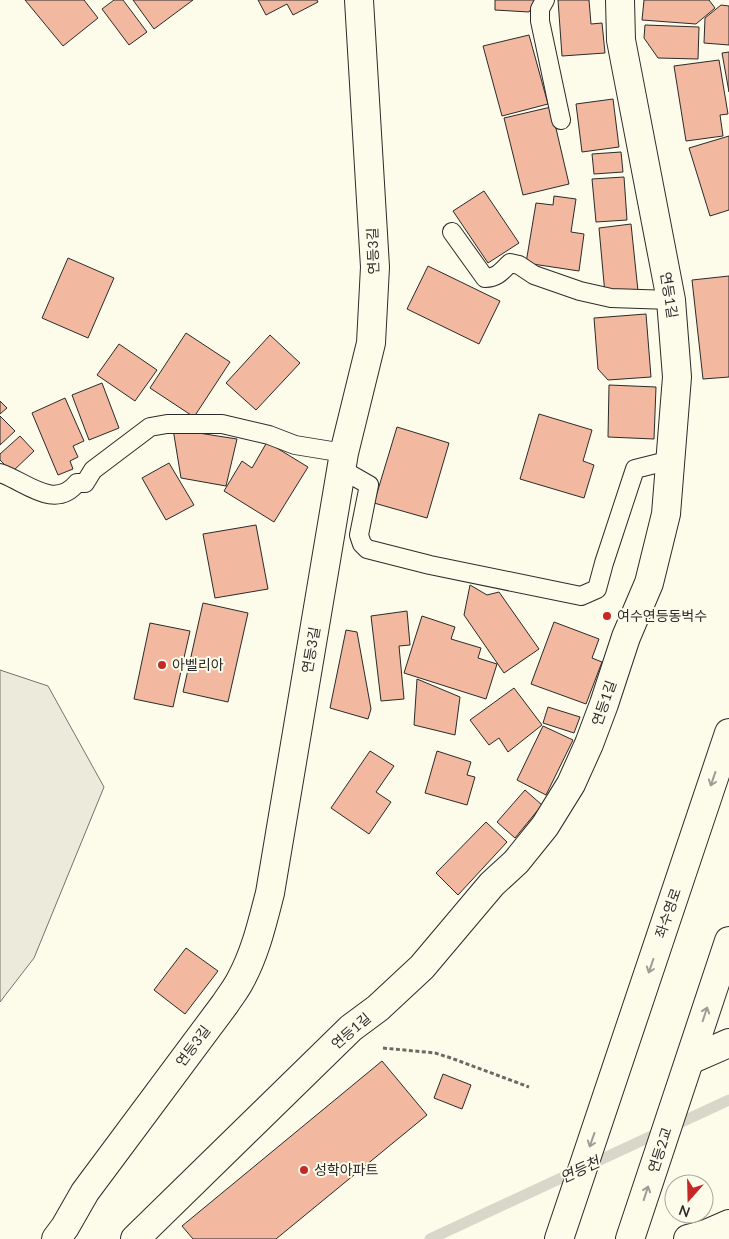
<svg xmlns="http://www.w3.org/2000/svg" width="729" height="1239" font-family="Lato,'Noto Sans KR',sans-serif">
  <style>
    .green { fill: #ecebdb; stroke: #74746e }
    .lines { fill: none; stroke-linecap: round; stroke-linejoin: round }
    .stream { stroke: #d8d7c9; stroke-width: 11 }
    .building { fill: #f2b8a0; stroke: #2b2b2b }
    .service-casing { stroke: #2b2b2b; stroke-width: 20 }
    .minor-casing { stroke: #2b2b2b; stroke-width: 30 }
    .primary-casing { stroke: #2b2b2b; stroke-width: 30 }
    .path { stroke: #6a6964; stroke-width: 3; stroke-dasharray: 4 2.5; stroke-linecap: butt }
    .service { stroke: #fdfbea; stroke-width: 18 }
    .minor { stroke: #fdfbea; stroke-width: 28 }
    .primary { stroke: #fdfbea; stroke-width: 28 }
    .oneway { stroke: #9e9d94 }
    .poi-dot { fill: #c62828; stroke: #fdfbea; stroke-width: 2 }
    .labels { text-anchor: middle; stroke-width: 4; stroke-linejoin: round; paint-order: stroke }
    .street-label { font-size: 14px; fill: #2b2b2b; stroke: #fdfbea }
    .poi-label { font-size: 14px; fill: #2b2b2b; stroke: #fdfbea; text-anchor: start }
    .water-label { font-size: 15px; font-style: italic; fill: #2b2b2b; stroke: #fdfbea }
  </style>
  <rect width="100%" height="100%" fill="#fdfbea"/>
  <path class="green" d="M0,670l48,16 56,101 -70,171 -34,44z"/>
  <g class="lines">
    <path class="stream" d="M430,1239l299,-139"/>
  </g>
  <g class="building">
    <path d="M25,0h59l14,18 -35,28z"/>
    <path d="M114,0h9l24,32 -18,13 -27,-36z"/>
    <path d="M133,0h60l-39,29z"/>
    <path d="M258,0h59l1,2 -25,13 -6,-11 -21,11z"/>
    <path d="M495,0h41l-7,12 -34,-2z"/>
    <path d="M558,0h31l2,24 11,-1 3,30 -43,3z"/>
    <path d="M644,0h65l6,8 -19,16 -54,-4z"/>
    <path d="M721,5l8,1v39l-25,-2 1,-25z"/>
    <path d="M645,25l54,2 -1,32 -40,-1 -14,-20z"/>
    <path d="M529,35l19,69 -46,12 -19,-70z"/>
    <path d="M729,52v40l-7,-39z"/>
    <path d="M719,60l9,54 -8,1 3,21 -37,5 -12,-75z"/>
    <path d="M613,99l6,48 -37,5 -6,-48z"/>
    <path d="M551,107l18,77 -46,11 -19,-77z"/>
    <path d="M729,136v74l-19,6 -21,-68z"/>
    <path d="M621,152l2,20 -29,2 -2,-20z"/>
    <path d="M624,177l3,43 -31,2 -4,-43z"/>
    <path d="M484,191l35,52 -31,20 -35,-52z"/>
    <path d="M554,196l22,3 -5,33 13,2 -5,37 -53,-8 10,-60 17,2z"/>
    <path d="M631,224l7,67 -33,3 -6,-66z"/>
    <path d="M68,258l46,20 -26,60 -46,-20z"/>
    <path d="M428,266l72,35 -21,43 -72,-35z"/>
    <path d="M729,276v101l-26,2 -11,-99z"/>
    <path d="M646,314l5,63 -43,3 -10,-11 -4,-51z"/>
    <path d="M186,333l44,29 -36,55 -44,-29z"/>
    <path d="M270,335l30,28 -44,47 -30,-27z"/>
    <path d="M119,344l38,26 -22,31 -38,-26z"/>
    <path d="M102,383l17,45 -30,12 -17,-45z"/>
    <path d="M609,385l47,2 -2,52 -46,-2z"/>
    <path d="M65,398l19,43 -11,5 5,11 -8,4 3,8 -15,6 -26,-62z"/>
    <path d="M0,401l7,7 -7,6z"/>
    <path d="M539,414l53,16 -9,31 11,4 -10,33 -64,-19z"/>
    <path d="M0,416l15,15 -15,14z"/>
    <path d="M397,427l52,16 -22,75 -53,-15z"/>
    <path d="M173,429l64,10 -11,47 -45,-8z"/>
    <path d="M20,436l14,15 -22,21 -12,-12v-6z"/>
    <path d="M267,442l41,25 -34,55 -50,-31 18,-30 10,7z"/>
    <path d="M169,463l25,42 -28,15 -24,-42z"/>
    <path d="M256,525l12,64 -53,9 -12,-64z"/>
    <path d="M470,585l17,10 12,-3 40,57 -35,24 -40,-58z"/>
    <path d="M203,603l45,10 -20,89 -45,-10z"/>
    <path d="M407,611l3,34 -11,1 5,53 -23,2 -10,-85z"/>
    <path d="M422,616l33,11 -4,12 30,9 -3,10 19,6 -11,35 -82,-26z"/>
    <path d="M554,622l45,17 -7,19 10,4 -16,42 -55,-20z"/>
    <path d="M150,623l40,8 -17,76 -39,-8z"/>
    <path d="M346,630l11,2 14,77 -3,10 -38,-11z"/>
    <path d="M417,679l43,18 -5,38 -41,-10z"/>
    <path d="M514,688l28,37 -34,27 -9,-14 -10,7 -19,-25z"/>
    <path d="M548,707l32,10 -6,16 -31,-10z"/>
    <path d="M543,726l30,14 -27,55 -29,-15z"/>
    <path d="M370,751l24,15 -18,26 15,10 -22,32 -38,-26z"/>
    <path d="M437,751l34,11 -4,13 8,2 -8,28 -42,-12z"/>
    <path d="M525,790l17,15 -27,33 -18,-16z"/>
    <path d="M486,822l21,20 -49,53 -22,-22z"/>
    <path d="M186,948l32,23 -33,43 -31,-24z"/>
    <path d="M382,1061l45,54 -151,124h-83l-11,-13z"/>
    <path d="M443,1074l28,11 -9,24 -28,-11z"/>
  </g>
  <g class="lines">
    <defs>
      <g id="service">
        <path d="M545,0l-5,9v12l21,99"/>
        <path d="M452,232l33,46c12,0 17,-7 25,-15l9,2 15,10 46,16 31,7 60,2"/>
        <path d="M341,469l28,16 -10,50 3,9 5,5 63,16 151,31 16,-7 7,-26 31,-94 36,-9"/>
        <path d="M0,473c25,8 54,38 77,10h8l8,-13 57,-43 17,-3h55l47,11 26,10 49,8"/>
      </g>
      <g id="minor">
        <path d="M690,1060l39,-17"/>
        <path d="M56,1239l9,-12 20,-35 140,-188c5,-8 11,-15 15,-23 15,-27 22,-57 30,-88l74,-440 27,-110 4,-76 -16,-267"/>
        <path d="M135,1239l216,-211 27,-20 44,-41 70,-83 24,-22 29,-36 26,-42 18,-40 15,-40 22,-67 23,-54 17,-69 11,-137 -6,-77 -50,-260 -1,-40"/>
        <path d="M688,1239l18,-5 23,-10"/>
      </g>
      <g id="primary">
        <path d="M559,1239l170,-506"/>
        <path d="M630,1239l99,-298"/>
      </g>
    </defs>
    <use href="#service" class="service-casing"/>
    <use href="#minor" class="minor-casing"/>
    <use href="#primary" class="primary-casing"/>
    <path class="path" d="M383,1048l52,5 16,5 78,29"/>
    <use href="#service" class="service"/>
    <use href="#minor" class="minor"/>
    <use href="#primary" class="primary"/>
  </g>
  <defs><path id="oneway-shaft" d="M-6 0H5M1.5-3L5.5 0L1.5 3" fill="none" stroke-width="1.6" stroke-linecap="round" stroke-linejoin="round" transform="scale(1.25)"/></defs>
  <g class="oneway">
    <use href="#oneway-shaft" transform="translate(713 779) rotate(109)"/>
    <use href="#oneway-shaft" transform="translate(651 966) rotate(109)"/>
    <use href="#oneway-shaft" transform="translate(705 1014) rotate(-72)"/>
    <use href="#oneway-shaft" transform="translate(592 1140) rotate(109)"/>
    <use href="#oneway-shaft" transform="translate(646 1193) rotate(-72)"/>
  </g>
  <g class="poi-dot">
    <circle cx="607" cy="616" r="5"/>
    <circle cx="162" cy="665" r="5"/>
    <circle cx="304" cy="1170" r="5"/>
  </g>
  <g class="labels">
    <g class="street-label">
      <text transform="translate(373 251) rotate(-92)" y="5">연등3길</text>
      <text transform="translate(669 295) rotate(81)" y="5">연등1길</text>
      <text transform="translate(311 650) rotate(-80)" y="5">연등3길</text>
      <text transform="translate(604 703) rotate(-71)" y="5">연등1길</text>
      <text transform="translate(668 913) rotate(-71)" y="5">좌수영로</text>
      <text transform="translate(351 1031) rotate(-41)" y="5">연등1길</text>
      <text transform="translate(193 1046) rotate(-53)" y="5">연등3길</text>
      <text transform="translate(660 1150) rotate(-72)" y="5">연등2교</text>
    </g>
    <g class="poi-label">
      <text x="617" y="621">여수연등동벅수</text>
      <text x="172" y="670">아벨리아</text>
      <text x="314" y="1175">성학아파트</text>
    </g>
    <g class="water-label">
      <text transform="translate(580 1170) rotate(-25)" y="5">연등천</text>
    </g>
  </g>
  <g transform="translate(689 1199) rotate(200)"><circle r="24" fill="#fdfbea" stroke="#a9a89e"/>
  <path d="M0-4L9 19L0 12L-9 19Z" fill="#c62828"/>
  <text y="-8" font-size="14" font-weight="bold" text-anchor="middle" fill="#2b2b2b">N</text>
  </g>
</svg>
